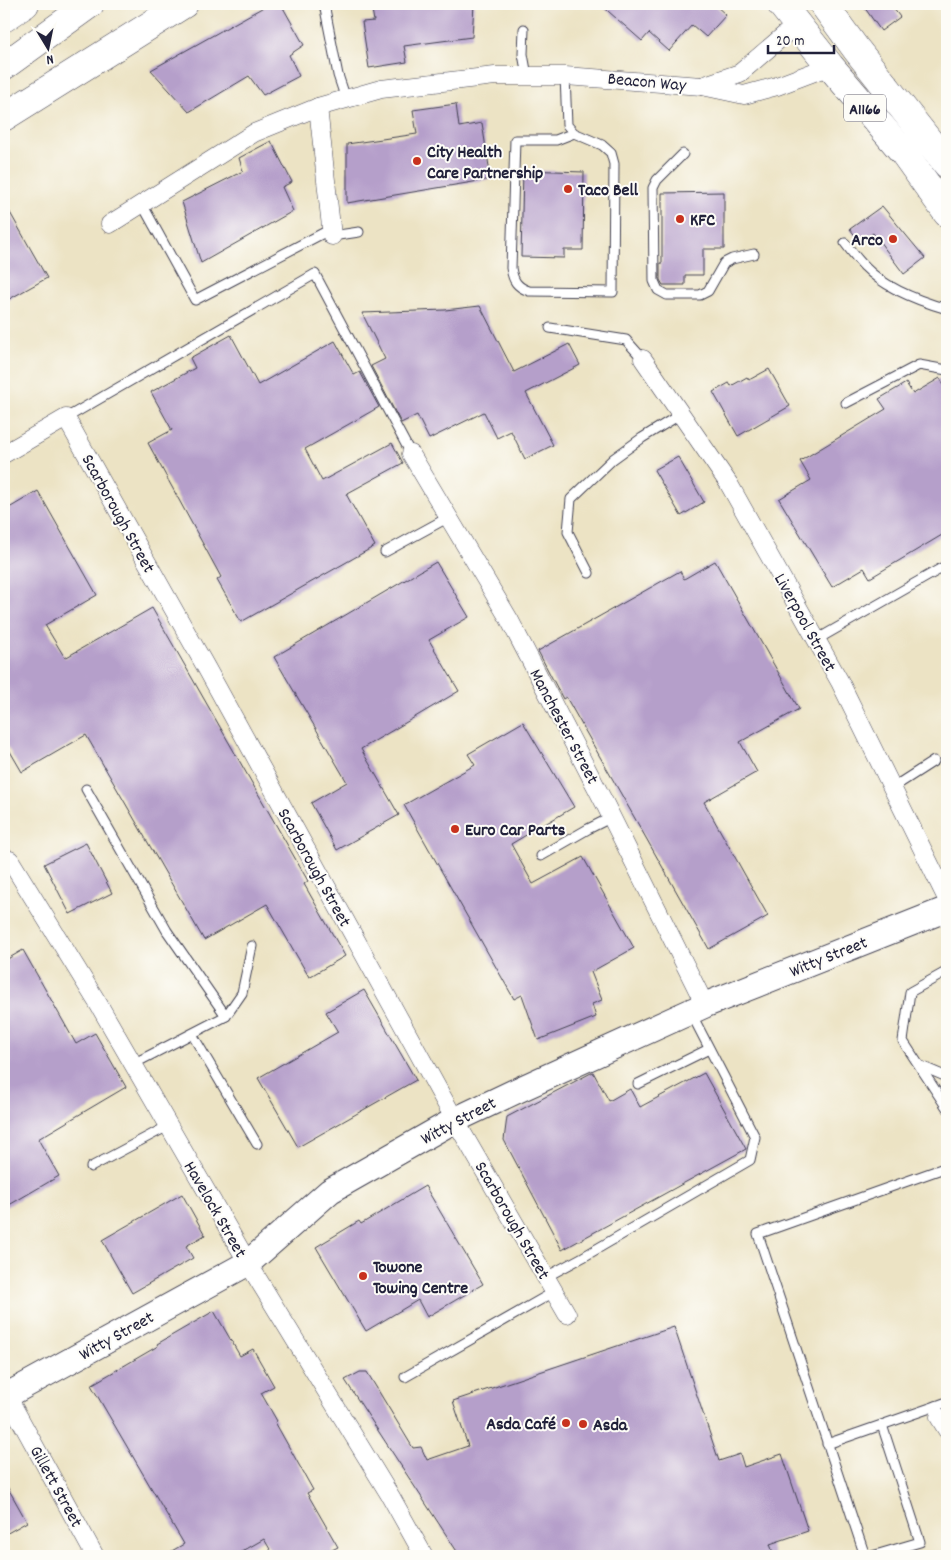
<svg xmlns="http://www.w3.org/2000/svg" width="951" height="1560" font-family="Dekko,sans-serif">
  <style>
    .building { fill: #b59fca }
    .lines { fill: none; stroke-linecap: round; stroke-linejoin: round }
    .lane-casing { stroke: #403f50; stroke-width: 11 }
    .street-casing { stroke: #403f50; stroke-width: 19 }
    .secondary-casing { stroke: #403f50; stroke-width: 27 }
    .primary-casing { stroke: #403f50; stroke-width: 29 }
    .highway-casing { stroke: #403f50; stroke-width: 29 }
    .lane { stroke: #fff; stroke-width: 9 }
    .street { stroke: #fff; stroke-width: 18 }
    .secondary { stroke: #fff; stroke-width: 25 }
    .primary { stroke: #fff; stroke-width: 28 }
    .highway { stroke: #fff; stroke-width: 28 }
    .poi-dot { fill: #c8321e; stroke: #fdfcf7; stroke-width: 2 }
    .labels { text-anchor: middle; stroke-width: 4; stroke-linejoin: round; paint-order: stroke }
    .shield { fill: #fdfcf7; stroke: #646373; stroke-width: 1 }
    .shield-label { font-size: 16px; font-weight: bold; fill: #22223b }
    .street-label { font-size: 18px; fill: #22223b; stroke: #fdfcf7 }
    .poi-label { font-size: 18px; font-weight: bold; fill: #22223b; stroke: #fdfcf7; text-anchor: start }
  </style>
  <rect width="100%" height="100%" fill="#fdfcf7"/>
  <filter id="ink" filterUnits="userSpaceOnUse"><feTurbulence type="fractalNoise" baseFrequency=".02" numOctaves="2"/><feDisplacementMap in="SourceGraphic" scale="10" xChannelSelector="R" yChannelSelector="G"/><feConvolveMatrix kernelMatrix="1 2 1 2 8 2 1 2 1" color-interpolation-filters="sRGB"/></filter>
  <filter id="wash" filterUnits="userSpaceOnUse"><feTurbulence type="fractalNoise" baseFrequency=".0096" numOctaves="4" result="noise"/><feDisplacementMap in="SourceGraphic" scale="20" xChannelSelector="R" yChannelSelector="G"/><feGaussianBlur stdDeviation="1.12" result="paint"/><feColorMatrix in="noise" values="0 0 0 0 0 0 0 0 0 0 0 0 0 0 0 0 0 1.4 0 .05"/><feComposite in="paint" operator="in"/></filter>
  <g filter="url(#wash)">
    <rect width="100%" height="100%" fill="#ece3c4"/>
    <g id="blocks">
      <g class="building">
        <path d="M269,4h12l23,41 -15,10 10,21 -36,19 -14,-19 -60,36 -38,-42z"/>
        <path d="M371,4h103l-2,33 -68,9 3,16 -38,6 -7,-46 12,-1z"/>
        <path d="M600,4h114l12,11 -20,22 -14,-12 -23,26 -20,-18 -7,8z"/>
        <path d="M862,4h28l10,13 -19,14z"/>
        <path d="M456,104l3,23 23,-4 9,56 -144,24v-59l70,-10 -4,-24z"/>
        <path d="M271,141l21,41 -10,5 11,24 -92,52 -19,-61 61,-31 -4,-13z"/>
        <path d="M523,170l61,2 -1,78h-19v8l-43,-1z"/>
        <path d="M724,192v57h-21v26h-18v10h-22l-3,-5v-17h2v-70z"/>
        <path d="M4,202l43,76 -43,24z"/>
        <path d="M882,206l43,52 -21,16 -31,-41 -13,9 -10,-13z"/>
        <path d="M480,306l34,66 55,-28 11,21 -54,28 27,52 -28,14 -14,-28 -14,7 -13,-26 -55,27 -12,-24 -16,8 -30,-57 14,-7 -23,-46 83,-3z"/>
        <path d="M231,335l27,50 77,-44 19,34 6,-3 19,35 -74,42 17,32 70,-38 11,20 -57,31 29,52 -134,76 -24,-42 4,-3 -73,-134 24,-13 -21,-38 44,-24 -5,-10z"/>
        <path d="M769,369l21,37 -52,30 -25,-44 16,-9 2,3 16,-9 2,3z"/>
        <path d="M940,378l7,13v141l-77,46 -6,-10 -32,19 -53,-88 32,-19 -11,-19 86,-52 -7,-10 27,-16 7,11z"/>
        <path d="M678,457l26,45 -23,14 -27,-46z"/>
        <path d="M38,491l59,104 -52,30 20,33 87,-50 156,273 -4,3 41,72 -36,21 -42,-73 -63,36 -118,-205 -64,37 -18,-31v-230z"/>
        <path d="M715,561l84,148 -59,33 17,30 -53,30 64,114 -59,33 -143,-252 -3,2 -25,-48 142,-80 4,8z"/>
        <path d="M436,562l33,55 -40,23 30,51 -98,58 38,66 -62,35 -26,-47 36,-21 -73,-125z"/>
        <path d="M523,722l51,85 -63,37 22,40 50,-27 51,91 -43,24 11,28 -10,4 4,13 -58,23 -16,-45 -8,4 -110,-194 71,-40 -7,-11z"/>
        <path d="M86,843l26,50 -42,21 -26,-50z"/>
        <path d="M23,950l53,94 19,-11 31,54 -88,52 21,37 -55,32v-247z"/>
        <path d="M364,990l52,90 -118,67 -40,-69 80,-46 -12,-20z"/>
        <path d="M593,1072l16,29 21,-12 10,18 64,-34 42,76 -184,101 -58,-110 3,-23z"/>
        <path d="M425,1186l58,98 -56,33 -9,-17 -52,31 -50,-84 43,-26 2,3z"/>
        <path d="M182,1194l23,41 -19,11 7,12 -61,35 -30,-53z"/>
        <path d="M214,1311l26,45 13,-7 21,37 -13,7 16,28 -2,1 38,68 -6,3 31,54 -6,3 3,6h-61l-10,-17 -30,17h-71l21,-12 -93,-159 67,-39 -1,-2z"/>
        <path d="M674,1327l45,134 21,-7 4,13 38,-13 26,77 -38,13 4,12h-314l-115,-176 15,-8h7l46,76 8,-1 6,13 41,-14 -15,-45z"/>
        <path d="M4,1481l23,41 -23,13z"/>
      </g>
    </g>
  </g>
  <g filter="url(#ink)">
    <use href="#blocks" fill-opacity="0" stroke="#403f50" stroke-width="1"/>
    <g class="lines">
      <defs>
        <g id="lane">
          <path d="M324,4l14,71 8,24"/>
          <path d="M524,29l-1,25 4,22"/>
          <path d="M565,76l2,49 7,8 28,12 9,8 3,11 -1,128 -84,-1c-12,-4 -16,-10 -18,-23l4,-128h41l18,-7"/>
          <path d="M683,154l-26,26 -4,8 1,93 4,9 9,5h33l8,-4 16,-28 8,-4 22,-5"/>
          <path d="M142,204l53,96 136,-71"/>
          <path d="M332,236l27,-4"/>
          <path d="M845,243c6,8 13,17 20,24 21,22 54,34 82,42"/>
          <path d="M550,328l76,12 17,19"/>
          <path d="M846,403l73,-38 28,5"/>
          <path d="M66,418l249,-144 96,180"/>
          <path d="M385,552l64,-35"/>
          <path d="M589,573l-21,-41 3,-33 42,-40 29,-21 39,-24"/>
          <path d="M816,640l131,-75"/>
          <path d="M892,788l42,-27"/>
          <path d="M86,789l81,142 59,85"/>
          <path d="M4,849l6,11 -2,1"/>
          <path d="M541,856l47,-27 24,-12"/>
          <path d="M947,973h-3l-34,19 -7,49 44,67"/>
          <path d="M192,1034l65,110"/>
          <path d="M133,1064l93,-48 16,-23 10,-47"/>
          <path d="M921,1066l26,11"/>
          <path d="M638,1084l71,-35"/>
          <path d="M91,1167l77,-41"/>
          <path d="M546,1277l37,-20 167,-97 5,-23 -64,-124"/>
          <path d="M405,1377l149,-85"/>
          <path d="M938,1412l-2,-6 11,-4"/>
          <path d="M827,1444l109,-38"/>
          <path d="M865,1556l-107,-322 189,-67"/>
          <path d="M872,1556l48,-14 -38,-117"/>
        </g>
        <g id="street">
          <path d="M702,86l38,-13 57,-49"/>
          <path d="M318,107l14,129"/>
          <path d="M110,224l144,-91 64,-26 63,-18 114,-13h70l137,10 42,9 33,-9 53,-20"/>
          <path d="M643,359l86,125 111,198 107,217"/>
          <path d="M4,454l62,-36 141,251 248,451 112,194"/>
          <path d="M411,454l98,165 96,185 100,201"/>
          <path d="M10,860l89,145 149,258 143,234 33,59"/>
          <path d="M4,1390l91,166"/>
          <path d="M939,1417l8,13"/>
        </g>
        <path id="secondary" d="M4,1397l244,-134 82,-72 125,-71 61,-29 189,-86 242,-96"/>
        <g id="primary">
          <path d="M781,4l49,62 74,87 43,60"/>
          <path d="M823,4l33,45 91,115"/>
        </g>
        <g id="highway">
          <path d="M4,18l21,-14"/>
          <path d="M4,66l86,-62"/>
          <path d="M4,117l180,-113"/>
        </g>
      </defs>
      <use href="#lane" class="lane-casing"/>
      <use href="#street" class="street-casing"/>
      <use href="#secondary" class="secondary-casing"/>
      <use href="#primary" class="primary-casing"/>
      <use href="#highway" class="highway-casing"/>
      <use href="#lane" class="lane"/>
      <use href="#street" class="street"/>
      <use href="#secondary" class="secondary"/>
      <use href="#primary" class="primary"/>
      <use href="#highway" class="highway"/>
    </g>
  </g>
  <g class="poi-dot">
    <circle cx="417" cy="161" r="5"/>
    <circle cx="568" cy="189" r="5"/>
    <circle cx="680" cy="219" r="5"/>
    <circle cx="893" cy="239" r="5"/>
    <circle cx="455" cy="829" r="5"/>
    <circle cx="363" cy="1276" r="5"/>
    <circle cx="566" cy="1423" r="5"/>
    <circle cx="583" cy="1424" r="5"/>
  </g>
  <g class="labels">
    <rect class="shield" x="844" y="94.5" width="42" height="27" rx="4"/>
    <g class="shield-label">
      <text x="865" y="114">A1166</text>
    </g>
    <g class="street-label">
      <text transform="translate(647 81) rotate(5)" y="6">Beacon Way</text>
      <text transform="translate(119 513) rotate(61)" y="6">Scarborough Street</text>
      <text transform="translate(806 622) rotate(61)" y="6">Liverpool Street</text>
      <text transform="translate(565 726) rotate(62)" y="6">Manchester Street</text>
      <text transform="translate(315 867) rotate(61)" y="6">Scarborough Street</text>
      <text transform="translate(828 956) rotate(-22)" y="6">Witty Street</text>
      <text transform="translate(458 1120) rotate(-28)" y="6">Witty Street</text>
      <text transform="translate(216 1209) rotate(60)" y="6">Havelock Street</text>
      <text transform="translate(513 1220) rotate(60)" y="6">Scarborough Street</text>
      <text transform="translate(116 1335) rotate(-29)" y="6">Witty Street</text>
      <text transform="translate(57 1486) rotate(61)" y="6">Gillett Street</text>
    </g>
    <g class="poi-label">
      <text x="427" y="157">City Health<tspan x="427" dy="21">Care Partnership</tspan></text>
      <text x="578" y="195">Taco Bell</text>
      <text x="690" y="225">KFC</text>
      <text x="883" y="245" text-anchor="end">Arco</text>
      <text x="465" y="835">Euro Car Parts</text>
      <text x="373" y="1272">Towone<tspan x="373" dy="21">Towing Centre</tspan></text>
      <text x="556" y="1429" text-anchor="end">Asda Café</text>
      <text x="593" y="1430">Asda</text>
    </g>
  </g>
  <rect width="951" height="1560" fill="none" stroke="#fdfcf7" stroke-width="20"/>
  <g transform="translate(48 48) rotate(170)" stroke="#fdfcf7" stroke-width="4" paint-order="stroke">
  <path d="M0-4L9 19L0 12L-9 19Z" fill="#22223b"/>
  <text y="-8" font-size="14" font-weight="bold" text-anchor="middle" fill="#22223b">N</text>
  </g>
  <path d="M768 45v8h66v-8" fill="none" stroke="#22223b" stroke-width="2.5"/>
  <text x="776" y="45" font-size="15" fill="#22223b" stroke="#fdfcf7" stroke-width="4" paint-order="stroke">20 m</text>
</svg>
